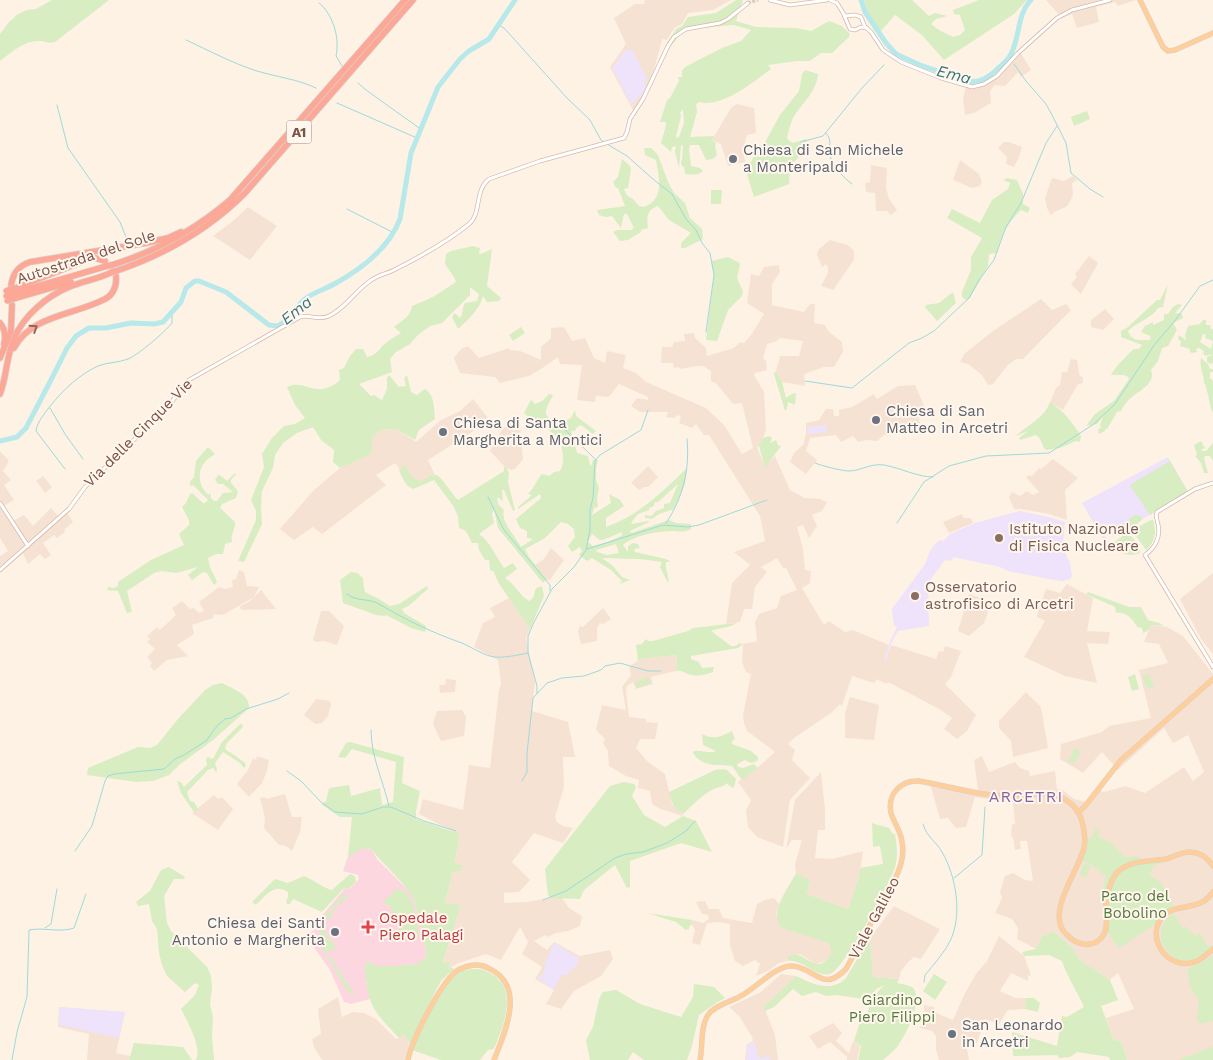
<svg xmlns="http://www.w3.org/2000/svg" width="1213" height="1060" font-family="'Work Sans',sans-serif">
  <style>
    .residential { fill: #f6e2d3 }
    .education { fill: #efe2fb }
    .medical { fill: #fdd7e0 }
    .green { fill: #d8edc2; fill-rule: evenodd }
    .lines { fill: none; stroke-linecap: round; stroke-linejoin: round }
    .stream { stroke: #9ddadc; stroke-width: 1 }
    .river { stroke: #b7e8ea; stroke-width: 5 }
    .minor-tunnel { stroke: #ddcabe; stroke-width: 3; stroke-dasharray: 3 1.5; stroke-linecap: butt }
    .minor-casing { stroke: #d4baac; stroke-width: 4.5 }
    .major-casing { stroke: #dacfcb; stroke-width: 5.5 }
    .highway-casing { stroke: #dacfcb; stroke-width: 7 }
    .minor { stroke: #fff; stroke-width: 3 }
    .major { stroke: #ffcf9b; stroke-width: 4.5 }
    .highway { stroke: #fda797; stroke-width: 5.5 }
    .highway-bridge-casing { stroke: #dacfcb; stroke-width: 7; stroke-linecap: butt }
    .highway-bridge { stroke: #fda797; stroke-width: 5.5 }
    .oneway { stroke: #946557 }
    .worship-dot { fill: #6b7280; stroke: #fff6ed; stroke-width: 2 }
    .education-dot { fill: #8d6e63; stroke: #fff6ed; stroke-width: 2 }
    .health-dot { fill: #e0444e; stroke: #fff6ed; stroke-width: 2 }
    .labels { text-anchor: middle; stroke-width: 4; stroke-linejoin: round; paint-order: stroke }
    .shield { fill: #fff6ed; stroke: #a28579; stroke-width: 1 }
    .shield-label { font-size: 14px; font-weight: bold; fill: #7a5447 }
    .worship-label { font-size: 15px; fill: #5b616d; stroke: #fff6ed; text-anchor: start }
    .street-label { font-size: 15px; fill: #7a5447; stroke: #fff6ed }
    .education-label { font-size: 15px; fill: #785e54; stroke: #fff6ed; text-anchor: start }
    .park-label { font-size: 15px; fill: #557a3c; stroke: #fff6ed }
    .health-label { font-size: 15px; fill: #be3a42; stroke: #fff6ed; text-anchor: start }
    .water-label { font-size: 16px; font-style: italic; fill: #377579; stroke: #fff6ed }
    .neighbourhood-label { font-size: 16px; letter-spacing: 1px; fill: #83639e; stroke: #fff6ed }
  </style>
  <rect width="100%" height="100%" fill="#fef2e5"/>
  <g class="residential">
    <path d="M645,0h86l-18,10 -25,3 -6,11 -8,4 -7,12 -5,-1 -7,27 -10,28 -11,18 -24,-45 16,-23 -12,-26 21,-14h9z"/>
    <path d="M1046,0h90l-18,6 -3,-4 -19,5 3,15 -22,6 -5,-14 -10,4z"/>
    <path d="M1019,50l12,20 -10,7 -3,-5 -13,14 -10,-1 -5,6 1,12 -17,10 -9,2 -2,-16 3,-14 4,1 10,-2 10,-5 9,-7z"/>
    <path d="M737,104l17,4 2,25 -9,2 -4,14 2,13 -17,4 -7,-22 -9,-4 19,-32z"/>
    <path d="M1004,142h5l13,5 -3,10 -5,10 -8,-3 1,-7 -9,-9z"/>
    <path d="M960,160l19,14 3,8 -2,4 -8,2 -19,-8z"/>
    <path d="M871,165l16,3 -1,20 3,11 8,11 -6,5 -4,-4h-11l-1,-18 -9,-1 -1,-9 5,-1z"/>
    <path d="M1073,176l4,4 -5,3 1,11 -3,8 -4,5 -12,5 -3,3 -4,-7 -2,-10 7,-20 12,3z"/>
    <path d="M248,207l29,19 -27,34 -37,-24 20,-15z"/>
    <path d="M830,240l18,5 6,6v9l-21,30 -12,-4 7,-13v-5l-2,-4 -4,3 -5,-12 1,-5z"/>
    <path d="M1089,256l9,7 -17,31 -10,-10 6,-7 -2,-3z"/>
    <path d="M779,265l1,7 -8,12v21l32,7 6,-8h5l-1,19 11,2 4,7 13,10 1,10 -9,15h-10l-17,6 -3,2 1,11 -23,-4 -6,-11 4,-15h19l4,-15 -24,-3 -2,3 -10,3 -1,3 -3,12 3,1 1,10 -12,3 -1,2 10,17 2,37 -5,16 -4,2 8,20 10,-11 15,34 15,8 15,1 7,3 -5,9 -10,4 5,11 -8,12 -6,-13 -6,2 6,22 2,21 6,1 -1,12 -8,5 22,37 5,-4 16,11 8,-2 36,15 -5,15h2l5,-15 45,14 3,-8 4,1 2,-6 16,5 -10,26 -6,7 31,31 -9,16 -10,8 -13,-10 8,-11 -13,-9 -51,-27 -2,2 -9,-5 -3,4 -22,-7 -10,30 -2,-2 -9,9 -37,25 -6,6 7,6 -3,10 18,18 -20,22 -7,47 -26,-10 -9,-10 -2,-16 5,-11 -13,-18 17,-12 20,-18 -28,-21 -3,-8 -1,-8 8,-41 -5,-2 -4,-10 1,-18 14,-3 -2,-19 4,-8 18,-6 4,-12 16,-6 -11,-22h-3l-6,-10 -16,9 6,5 -12,15 -3,22h-8l-4,13 -14,2 6,-41 18,-18 -16,-13 31,-11 -5,-25 -51,-81h-5l-8,-11 -4,4 -13,-5 2,-6 -3,-2 -4,3 -8,-1 2,-5h-28l-9,-6 6,-8 11,2v-3l-29,-13 -10,13 -13,-1 -1,6 -18,-2 5,-35 -22,-1 -2,-7 -17,12 -12,7 -29,7 -5,-6 -35,-4 -6,-15 7,-9 7,-3 11,12 30,-10 1,2 10,1 21,9v-13l10,-9v-10l13,-1 8,14 13,-3 9,20 11,5 2,-12 19,4 -3,13 13,5 10,9 60,26 18,17 18,29 11,-6 -11,-45 -9,1 -17,-21 -5,-2v-10l-8,-5h-6l-17,3 -1,-2 -5,1 -1,-5h-12l1,-16h10l2,-5 11,-1 -1,-7 10,-1 1,5 11,10 1,8 27,-8 6,-6 4,1 7,-8 13,-21 -17,-11 4,-29 8,2 5,-9z"/>
    <path d="M1041,299l11,11 14,-6 5,6 -48,49h-7l-8,6 -15,19 -5,1 -6,-10 -14,-11 -8,-2 4,-8 29,-23z"/>
    <path d="M1105,309l9,10 -11,11 -12,-3v-7z"/>
    <path d="M1071,359l6,1 2,14 4,4v5l-5,1 -15,26 -13,-8 6,-14 4,-3 2,-13h5z"/>
    <path d="M915,385l11,25 -8,3 2,10 -36,12 -7,6 -11,-1 -8,2 -5,-6 -12,6 -5,-7 -26,3 -4,13 11,9 -11,14 -16,-12 4,-9 9,-8 3,-11v-11l13,-3 7,-11h7l1,7h5v-6l13,-3 22,-13 3,5 21,-13z"/>
    <path d="M473,399l15,19 -16,14 -44,28 8,18 -21,10 -20,-25 -19,12 10,10 -64,49 -9,-7 -19,13 -14,-11 33,-38 27,-23 29,-14 3,-5v-11l9,-8 15,-1 20,13 25,-22 19,-9z"/>
    <path d="M520,425l3,34 -8,10 -4,1 -7,-4 -14,-15 13,-23z"/>
    <path d="M0,451l9,10 -6,10 8,9 -7,5 10,15 -10,6 9,15 11,-6 9,11 18,-18 7,8 7,-6 8,12 -9,8 1,2 -8,6 -3,-3 -11,8 8,12 -6,4 -5,-5 -12,10 -5,-11 -23,19v-16l8,-5 -8,-13z"/>
    <path d="M1053,459l25,19 -13,12 2,30 -18,-6 -28,-5h-7l-5,-12 3,-5 8,4 7,-5 6,4 6,-3 -13,-15 4,-2 2,1 7,-8 2,1z"/>
    <path d="M648,466l10,11 -10,10h-4l-5,3 -8,-7z"/>
    <path d="M43,476l9,11 -7,6 -9,-12z"/>
    <path d="M962,514l2,4h7l2,5 -24,10 -6,-11z"/>
    <path d="M551,548l13,12 -15,21 -14,-16 9,-6z"/>
    <path d="M239,570l5,2 3,14 12,1 -5,10 -29,17 -6,1 -5,-1 -1,4 -21,7 2,9 -17,11 11,11 -21,4 -13,11 -4,-5 2,-3 -5,-6 8,-8 -8,-7 3,-3 -3,-3 10,-9 3,3 16,-15 -4,-7 10,-7 8,8 4,-1 5,5 5,-2 -5,-9 20,-15 6,2 8,-2 -1,-7 4,-1z"/>
    <path d="M1213,573v81l-12,-15 -21,-40z"/>
    <path d="M1067,584l26,14 -6,33 23,1 -2,12 -21,-1 10,40 -32,-7 -41,-19 21,-36 -8,-4 2,-11 7,2 3,-4 -7,-4 4,-11 14,4z"/>
    <path d="M261,590l15,19 -35,1 -1,-4 10,-5z"/>
    <path d="M969,594l23,8 -8,21 -15,13 -11,-5z"/>
    <path d="M509,598l21,31 -4,9 9,43 -3,30 36,11 7,35h-12l1,30 -9,30 2,5 6,4 10,2 -10,15 -29,-10 -22,29 18,18 -11,12 -15,1v10l22,-1 25,-4h11l7,10 13,8 -2,10 -12,5 -12,2 -9,4 -1,-2 -12,6 13,9 7,-8 26,14 30,-6 3,9 -12,17 -27,15 -13,18 -15,-5 8,-14 -19,-11 7,-12 -20,-13 6,-12 -8,-15 -19,33 -15,-6 -30,10 -4,3 -3,-1 1,-3h-7l18,-58 -16,-1 8,-34 8,1 1,-6 -7,-1 5,-29 -41,-21 4,-15 40,11 6,-45 21,3 9,-78 2,-6 -3,-24 -24,-13 9,-24 12,-6 -5,-9z"/>
    <path d="M603,608l8,11 -8,5 -3,-1 -3,5v13l-16,3 -3,-13 2,-5 3,1z"/>
    <path d="M321,611h8l15,15 -7,19 -13,-4 -8,1 -3,-2z"/>
    <path d="M1151,625l16,2 16,9 30,38v386h-86l-6,-19 -7,-1 -8,-22 28,-9 -16,-36 -8,7 -31,-21 -5,-10 -21,-18 -12,6 -5,12 -19,-10 1,-11 -6,-9 -17,-6 7,-15 -2,-6 5,-16 8,-3 12,7 8,1 -6,-40h-7l1,8 -6,1 -2,-13 -2,-1 1,-12h3l-2,-21 -38,-6 -9,30 -10,1 -8,-10 -8,1 -11,-39 49,10 -4,-30 8,-4 7,16 26,-10 5,6 9,3 1,5 25,-5 2,18 6,1 11,9 12,3 9,-13 9,3 21,-6 20,7 39,-26 9,14 11,-9 -16,-37 -15,8 -9,-15 -46,42 -16,-18 -19,21 -23,-14 1,-15 41,-12 7,-6 42,-8 -12,-48 29,-7 -9,-19 -15,-2z"/>
    <path d="M677,655l-1,16 -25,6 2,7 -17,5 -3,-7 -6,4 -1,6 3,25 17,2v3l12,1 -3,16h-15l-4,9 12,14 17,12 7,30 8,9 3,1v2l-23,-7 -8,-5 -2,-13 -12,-3 1,-8 -13,-4 -17,-10 -1,-15 -5,-8 2,-4 -9,-9 6,-25 24,5 -4,-23 9,-12 -2,-8 11,-8z"/>
    <path d="M446,679l10,1 -1,12 -15,1 -1,-8h6z"/>
    <path d="M1026,692l15,15 7,41 -35,9 -2,-16 -12,-13v-7z"/>
    <path d="M850,697l29,8 -5,35 -29,-2v-25z"/>
    <path d="M316,699l14,2 1,4 -3,11 -6,7 -7,1 -11,-9z"/>
    <path d="M462,710l4,7 -2,19 -23,5 -8,-17 4,-13z"/>
    <path d="M257,756l12,4 -2,11 -5,12 -13,14 -12,-13 11,-14 5,-12 3,2z"/>
    <path d="M821,772l4,37v21h-7l-3,28 17,1 31,-8 -4,26 -11,32 -41,-15 3,-13 -14,-8 -1,-9 7,-24h-10l-6,9 9,-49z"/>
    <path d="M285,794l7,23h10l-2,15 -8,19 -6,-5 -7,-1 -15,-17 1,-10 -5,-20 5,-1 1,2z"/>
    <path d="M214,795l4,4 4,-2 11,12 -15,21 -26,-17z"/>
    <path d="M774,898l5,6 -3,11 52,28 3,3v7l-3,7 -12,4 -16,-10 -14,5 1,2 -8,2 -11,8 -12,5 4,-12 -5,-4 -12,6 -8,-5 -5,-16v-21l-11,-2 -12,1 -7,22 -8,-2 3,-13 -4,-7 1,-3 12,3 5,-4 -1,-4 -6,-1 -6,-12 9,-1 4,8h10l4,9 29,5 5,-19 8,-4z"/>
    <path d="M894,906l46,23 -19,30 -7,-2 -6,5 -7,9 -2,8 -26,-2 -3,-39z"/>
    <path d="M999,936l25,20 7,19 -3,1v5l-17,-8 -11,18 15,7h11l-1,11 -17,1 -9,14 -14,-5 -8,24 -11,1 3,16h-30l-3,-10v-14l-4,-5 -12,-3 4,-12v-11l10,2 2,6 17,7 11,-25 12,-21 11,-13z"/>
    <path d="M781,974l15,2 -32,31 11,28 3,25h-33l2,-16 6,-3 -1,-4 -12,-20 -11,-10 32,-15z"/>
    <path d="M338,997l4,20 10,-5 12,1 12,6 20,20 8,-4 6,10 -4,15h-83l-3,-3 -6,-10 -2,-8 9,-5 -3,-25z"/>
    <path d="M59,1007l66,5 -9,41 14,3 -1,4h-42l2,-26 -31,-7z"/>
    <path d="M833,1023l9,10 -6,8 13,12 4,-12 7,5 -3,14h-10v-3l-17,-15 -12,7 -9,-13z"/>
  </g>
  <g class="education">
    <path d="M626,49l3,2 3,-2 15,30 -3,4 2,5 -3,5 -12,12 -19,-37z"/>
    <path d="M826,425l1,7 -19,2 -1,-7z"/>
    <path d="M1168,457l20,35 -75,45 -8,-14 -5,3 7,14 -3,1 -22,-38z"/>
    <path d="M1020,511l29,6 16,5 -2,22 4,14 3,4 2,14 -2,3 -7,2 -9,-1 -46,-9 -8,-4 -47,-10 -1,3 -2,1 -5,-1 -17,23 1,43 -31,5 -8,15 -4,15 -2,-1 4,-14 9,-19 -3,-2 -2,-16 33,-45 5,-13 5,-7 5,-4 3,1 7,-7 25,-11z"/>
    <path d="M554,943l25,15 -1,6 -11,11h-6l-7,15 -17,-12 4,-3h2l2,-10z"/>
    <path d="M59,1007l66,5 -6,26 -60,-13z"/>
    <path d="M754,1042l5,17 10,-3 1,4h-24l2,-16z"/>
  </g>
  <path class="medical" d="M365,849l7,1 5,9 33,33 4,8 13,55 -4,6 -6,4 -14,-1 -1,2h-27l-4,-4 -5,1v20l4,16 -19,5 -7,-2 -14,-32 -24,-34 8,-6 1,-6 29,-35 7,-1 8,-9 -1,-4 -15,-4 5,-15 4,-1 5,-5z"/>
  <g class="green">
    <path d="M52,0h57l-54,42c-9,2 -8,-1 -16,-1 -16,0 -27,11 -39,20v-27l9,-12 9,-8 9,-4 9,-1z"/>
    <path d="M736,0h7l-7,21 20,6 40,1 15,3 18,-10 13,5 8,8 -1,3 -17,16h-11l-11,8h-13l-29,4 3,4c-18,13 -49,39 -72,33l-3,2 1,8 -7,25 24,-1 -2,4 4,3 -1,3 2,9 -4,4 -7,1 -7,-15h-9l-1,4 2,17 9,2 3,3c-3,4 -13,4 -18,3l-1,-7 -2,-1 -1,-4 1,-2 1,-14 -2,-1 -2,23 -4,-16 1,-6 -4,1 -1,5 -10,-9 5,-18v-3h-6l7,-22 3,-2 9,-17 -1,-4h4v-6l3,-4 37,-19 19,-7 10,-11 -17,-5 -43,4 -11,6 -10,12 -3,-4 9,-14 6,-3 6,-9 28,-4zM683,109l1,14 -5,14 -2,1 -1,-2 5,-20 -1,-3z"/>
    <path d="M864,0h48l17,16 6,-3 12,3 -11,3 -5,5 8,6 14,7 7,-2 5,-5 -5,-15 -6,-1 -1,-4 26,-10h48l-13,14 -70,46 -22,-25 -27,-20 -14,16 -13,-16z"/>
    <path d="M805,70l13,4c-2,19 -16,29 -25,44 -3,6 -4,13 -6,19l1,3 5,3 13,-4 1,5 -9,4 1,9 -9,9 -1,18 -35,13 -8,-26 7,-13 12,-16 15,-27 19,-24 3,-17z"/>
    <path d="M1087,111l3,8 -16,7 -3,-9z"/>
    <path d="M644,148h7l7,7 10,27 6,11 11,10 5,15 12,11 1,10 -18,9h-4v-5l10,-10 -22,-13 -11,-14c-12,4 -11,12 -10,22l-7,2v2l-13,8 -8,1 -7,-9 4,-2h14l3,-2 -7,-14h-3l-3,14 -9,-12 -6,1 -7,-2 -2,-5 28,-4 -7,-18h-2l-3,-6 5,-5 4,-18 8,7 1,4 -3,18 -4,1c1,4 4,8 8,9l7,8 5,1c21,-8 15,-29 12,-47l-11,-5z"/>
    <path d="M1007,178l10,2 6,14v10l7,4 -2,5 -7,-3c-14,14 -19,24 -24,43l-8,1 -1,12 -18,32 -4,2 -4,-3v-5l9,-22v-13l11,-19 -35,-20 5,-9 28,14 12,-23 16,-11 2,-6 -7,-3z"/>
    <path d="M711,190h11l-1,14h-10z"/>
    <path d="M473,246l7,2 -1,5 2,1 11,-5 -5,37 14,12 -2,3 -12,1 -4,-6c-3,13 -15,24 -25,33l-6,-12 3,-4 5,5c3,-4 2,-10 5,-15l12,-2 2,-7 -9,-7v8l-28,28 -12,3 -12,9 -8,9 -14,8 -6,7 2,13 -33,12 12,12 3,-1 8,5 5,-11v-11l2,-3 10,12 7,-1 -2,-8 3,-3 4,17 6,3 8,-6c10,6 9,20 10,30l-16,11 -4,10 -19,-11 -15,1 -9,8v11l-3,6 -29,13 -7,-6 1,-12 -13,-10 -8,-13 -16,6 -14,10 -8,12 -2,13 -11,23 -1,17 1,16 -18,38 -6,-1 18,-41v-9l-5,-11 13,-33 -2,-13 10,-16 12,-12 11,-2 10,-6 -10,-13 -8,-18c18,-9 29,14 53,-7l-1,-10 5,-2 6,-12 6,-7h7l4,8c11,-2 12,-9 20,-15 4,-3 9,-6 14,-9l-7,-6c8,-6 17,-11 18,-21l21,-9 23,-15 -2,-5 -9,-13 1,-10 5,-3z"/>
    <path d="M728,257l12,6c-2,17 -6,10 3,28l-1,5 -14,14 -11,31 -11,-1 8,-65 -3,-14z"/>
    <path d="M1168,284l-5,23 -5,1c-6,10 -21,14 -30,23 4,11 12,9 21,9l2,-1 -1,-3 -9,-4 4,-6 8,-4v3l11,-5v-6h4l5,-7 5,-3 4,1 -7,8 7,1 1,4 -10,5 4,7 -9,16 -6,2 -4,13 -7,9c6,15 -16,22 -23,31 -2,1 -6,8 -7,10l-4,1 -10,17h-2v2l-6,3 -1,-5 3,-1 -1,-3 3,-9 -6,8 -11,2 9,-12 19,-13 15,-22 -1,-2 -4,-2h-13c5,-9 15,-19 23,-26h5l3,-4c-7,-3 -14,-5 -21,-8v-6l7,-4 29,-27h3z"/>
    <path d="M953,292l3,11 -19,18 -12,-14 1,-2 13,-2z"/>
    <path d="M1203,320h3v5h4l1,4h2v34l-2,1 -4,-2v-5l5,-2v-1l-6,2 -3,-2 1,-3 -5,-3 -3,1 1,3 -5,1 -2,-1v-3l-10,-3 1,-5 -3,-1 1,-5 7,5 -1,-5 3,-9 12,-2zM1203,334l3,1 -1,3 8,3 -2,8 -11,-7z"/>
    <path d="M521,327l4,6 -12,8 -4,-6z"/>
    <path d="M1201,358l7,6 2,5h3v3h-3v6l3,3v32l-2,-4 -5,-23 -2,-3c0,-10 -5,-14 -3,-25z"/>
    <path d="M776,371l6,11 4,16 6,-4 4,-1 -1,12 -7,-3 -1,7 -2,2 -11,-37z"/>
    <path d="M549,394l4,1c-7,15 -13,19 4,29l14,-6 4,-8 1,6 20,15 -3,3 -12,-9 -4,2 -2,4h-4l6,22 11,3 2,9 1,1 2,-6h5l-2,8v12l3,8 -2,10 1,9 -4,1 -2,7 19,-12 -2,-9 11,6 4,6 -18,12v9c32,-11 57,-36 81,-59l-2,16 -11,25 -15,5 -7,5 -7,-1v-3l6,1 5,-5 8,-3v-4l6,-1 8,-19 -20,18h-3l-1,4 -5,2v2l-11,4 -7,9 1,1 16,-3 1,1 -19,9 1,2 38,-13 7,3 15,1v5c-7,4 -12,2 -19,2 -15,0 -39,5 -49,14l5,7v-6l5,-3 5,1 2,4 -6,1 1,3 31,7 5,3h-5c-2,7 4,13 2,21l-8,-16 2,-5 -22,-3 -38,-1 11,8 9,11 8,3 -11,4 3,-3 -11,-11 -19,-12 -5,3 -8,-6 3,-4 -2,-4 -8,5 -4,-6 7,-9 -1,-8 -6,-5 -7,-2 -16,16 -20,11 4,8 18,22 -4,4 -45,-55 -4,-19 -2,5 2,9 -15,11c10,6 18,24 25,34l9,-5 4,6 -12,9c9,5 14,17 24,23l4,-3 3,-10 6,-2 2,10 -14,33 -32,-47 -4,-10 -4,-2 -1,-10h-4l-6,-10 -1,-7h-6l-6,-12 -7,-3 -1,-11 -4,-10 -20,-27 -21,9c-8,-3 -11,-12 -14,-19l6,-5 6,11 9,6 10,-6 7,-1c8,6 13,17 21,25l46,-29v-5l3,2 2,6 -1,8 7,28 -2,1 -9,-21h-2l1,11 -6,-4 1,7 6,6c-4,11 12,27 17,37l12,-8 -6,-1v-7l-7,-3 -4,-9 25,-21 -1,-4 -22,15v-2l14,-12 -4,-1c7,-7 8,-13 14,-20l7,2 5,-4 6,-1c3,-5 3,-9 3,-15 -1,-26 -23,-28 -39,-43l7,-13 4,4 7,-3zM622,532v3c-7,5 -21,9 -29,11l-5,-4 4,-8 8,6h3zM616,544l3,9 -12,2 -10,-3 -1,-2z"/>
    <path d="M1050,402c14,9 22,20 31,34l-1,6 -4,-1 -16,7 -14,2c-5,-4 -3,-10 -10,-15l-16,5 -1,-2 9,-7 -12,5c12,-12 28,-17 34,-34z"/>
    <path d="M769,436l3,2 -2,5 6,-3 2,5 3,1 -16,22 -6,-22 4,-8z"/>
    <path d="M1201,441l4,7 -4,2 1,1h4l7,-8v18l-3,-5h-5l-1,2 4,15h-4l-3,-10 -6,-7 2,-1 -3,-10z"/>
    <path d="M208,447l7,7c-4,3 -8,5 -10,8 -9,10 -6,26 4,33l1,-3 1,6 3,3h3l6,-8 10,-1 -10,-8h-5l-3,-4 3,-5 3,1 6,5 8,-8 1,1 -5,6v3l7,8 -2,7 -14,6 -2,4 15,14c1,7 -5,12 -3,20l-7,2 -2,10h-7l-8,4 2,9 7,15 -3,3 -7,-12 -4,-1 -11,8 -4,-5 10,-8 -22,6 -14,-2 -8,2 -27,18 5,21 -5,1 -9,-22 -11,-1 1,-3 6,1 4,-2v-4l33,-22 33,-15 -5,-11 10,-9v-5l-7,-13 4,-4 4,-9 2,-1 11,10h2l3,-3 -15,-15 -3,1v-4l4,-5 2,-16z"/>
    <path d="M1170,461l18,31 -38,23 -20,-30z"/>
    <path d="M1135,515l6,1 1,4 -8,6h-4l-1,-7z"/>
    <path d="M1151,520h2c4,12 2,22 -7,30l-10,-14 -1,-5 1,-3z"/>
    <path d="M1123,524l4,4 -3,4 -8,4 -3,-6 1,-3z"/>
    <path d="M1124,535c9,-2 12,8 16,15v3c-11,4 -19,1 -27,-6v-4z"/>
    <path d="M351,572l6,1 6,5c2,15 -1,13 12,19 5,2 10,6 15,9l9,-2 28,-18 1,3c-10,7 -15,16 -26,20l2,4 22,13 -1,6 -14,-4 -25,-13 -1,1 -9,-1 -33,-12 -3,-23z"/>
    <path d="M1088,592l41,15h12l7,13 11,3 5,3 -13,-1 -2,5 -6,3 -1,-5 -5,-1c-4,-8 -11,-16 -21,-14l-1,-6 -29,-13z"/>
    <path d="M736,623c-7,6 -17,4 -25,8l20,15h5l3,-3 4,1 -5,4 -47,8v3l8,3 3,6 12,-1 -1,5c-6,2 -15,5 -21,3 -7,-1 -9,-5 -16,-4l1,-16 -37,4 -2,2 -2,-16 6,-1 4,-5 2,2h5l35,-10 5,-3z"/>
    <path d="M1135,674l4,15 -7,2 -4,-14z"/>
    <path d="M1149,674l5,13 -7,2 -5,-13z"/>
    <path d="M648,677l3,6 -14,5 -2,-6z"/>
    <path d="M222,683c11,6 28,11 27,25l-36,32 -34,25 -10,10 -16,6 -17,1 -49,-7 1,-7 50,-21 12,1 7,-3 21,-26 27,-29 8,-5z"/>
    <path d="M240,724h2l1,3 -16,16 -2,5 2,3 3,1 15,11 1,3 -2,2 -4,-5 -17,-11 -8,11 2,7 -1,2 -3,-4 -5,2 -21,22 3,9 4,1 4,7 -4,3 -13,-19 -4,-12 4,1 3,5 23,-22 -1,-6 2,-2 4,2 2,-2 8,-15z"/>
    <path d="M732,731l3,8 -3,2v3l19,7 7,6v3c-6,4 -8,3 -13,0l-8,4 1,3 5,1 11,-4 4,4 -16,12 -10,-14c-15,-2 -29,2 -39,-13l1,-2c8,-1 14,3 22,0l-13,-6 -1,-11c11,6 19,3 30,-3z"/>
    <path d="M350,742l54,15 -2,26 18,8 -4,20v8l44,15 -5,29 7,2 -1,6h-8l-8,32 16,2 -18,57 7,1 -1,3 5,3 -12,11 -5,8 -27,56 -6,-9 -5,3c-28,-30 -32,-33 -34,-75l6,-1 4,4h27l1,-2c11,1 18,1 24,-9l-13,-55c-10,-19 -29,-33 -42,-50 -9,-2 -14,-1 -20,6h-4l4,-39h-12l-19,-13 5,-3 3,-13 20,-3 2,11 29,-8 2,17 11,-3 3,-40 -44,-13 -7,9 -7,-1 8,-14z"/>
    <path d="M1075,748l6,3 -7,13 -6,-3z"/>
    <path d="M724,769l3,1 9,9 -2,8 -1,1 -7,-5 -2,3c-16,2 -29,17 -41,28 -9,-4 -12,-13 -14,-22l46,-22z"/>
    <path d="M623,782l11,2 2,3 -4,9 12,19 21,12 18,-11 13,5 16,31 -31,-9 -51,18v26l-3,1 -12,-23 -31,25 -4,9 -29,-1 -3,-3 -3,-26 65,-83z"/>
    <path d="M872,823l17,5 4,6h2c2,11 3,23 0,34 -6,16 -52,103 -65,106 -15,4 -26,-15 -43,-13v-4c16,-7 18,6 33,7 9,-3 15,-12 8,-21l-46,-15c-14,-15 6,-39 14,-55l14,7 -3,14 41,15 11,-32 1,-9 23,-4 -3,-18 -7,1z"/>
    <path d="M1096,828l4,2 -2,7 12,5 16,16 10,-2 7,4 -27,12 -9,20c-6,-4 -3,-10 -1,-16l-14,-11 -11,-5 5,-20 5,-2z"/>
    <path d="M1160,861l-1,3 -5,2 -5,10c15,5 19,17 24,31l-8,5 -9,12 -37,24 -11,-15v-33l5,-20 7,-8 13,-7z"/>
    <path d="M1084,863l7,2 -5,12 -7,-2z"/>
    <path d="M169,867l16,10 -1,2h-10l-10,17 3,27 4,8 36,36 4,9 1,13 -2,15 3,13 -1,19 2,24h-18c6,-12 -8,-38 -15,-51l14,-14 4,-10 -4,-2 -10,9 -18,-16 -5,-11 -3,-12 -2,-24 -5,-8 -3,-17 -11,2 -2,-4 14,-11 11,-21z"/>
    <path d="M350,874l5,2 1,6 -6,6 -7,1 -21,23 -29,-13 -3,5h-3l-1,-3 2,-4v-5c-15,-9 -21,3 -32,13l-4,-3 23,-23 13,4 16,-7c10,4 19,12 28,14z"/>
    <path d="M398,888c18,6 18,32 21,48l-18,4 -5,-23h-3l-2,-10 -8,-5z"/>
    <path d="M344,893l4,5 -2,2 -3,-2 -2,2 2,2 -2,3 -3,-2 -3,3 3,4 -2,1 -3,-2 -2,2 2,4 -8,6 1,3 -3,4 7,13h2l6,8c-5,-1 -10,2 -13,6l3,6c-4,-4 -4,-9 -6,-15 -8,-22 8,-37 22,-53z"/>
    <path d="M1175,912l-1,2 9,14 2,-2 10,10 5,-3 8,14 5,-2c-4,4 -10,10 -15,13 -25,14 -56,-25 -23,-46z"/>
    <path d="M647,913l45,7 -1,3 1,2h-2l-1,4 -3,1 -10,-8z"/>
    <path d="M1053,931l21,18 5,10 31,21 8,20 -17,6 13,34 7,1 6,19h-17l-1,-3 -32,-5 -7,5 -11,1 -2,-3 -44,1 -1,-24 45,14 5,-30 5,1 17,-10c-7,-16 -17,-30 -22,-46l-13,-6 -25,1 -2,-4 14,-3 5,-12z"/>
    <path d="M870,938l3,39 26,2 -2,4c5,1 11,2 15,4 13,10 -6,48 -15,60 -4,5 -10,9 -14,13h-25l3,-14 -7,-5 6,-19 5,-1c5,-17 7,-26 20,-36l-9,4 -6,11 -34,-5 -10,1 -10,-4 -14,4 -9,-7 -19,18 -9,4 -1,-4 32,-31c16,8 35,17 50,2z"/>
    <path d="M1213,955v66l-13,3 -3,-6 2,-18 -8,-11 -4,-19 5,-4 13,-5z"/>
    <path d="M330,956l25,39 -6,-2 -21,-35z"/>
    <path d="M480,969c41,12 26,51 14,80l-6,1 -8,10h-39l-29,-10c8,-17 30,-66 45,-76 7,-5 15,-5 23,-5z"/>
    <path d="M934,974l13,8 -12,18 -12,-9z"/>
    <path d="M694,984l20,3 11,11c-10,5 -17,11 -26,17l-7,31 -5,14h-43l-11,-8 -5,8h-38l-4,-20 7,-13 6,-28 4,-7 13,-2 24,14 41,13 12,-20z"/>
    <path d="M1026,998h8l6,5 -2,9 -13,-3z"/>
    <path d="M134,1043l49,4 9,13h-63z"/>
    <path d="M1213,1047v13h-35l32,-12z"/>
  </g>
  <g class="lines">
    <g class="stream">
      <path d="M319,3c14,11 21,35 17,53l6,10"/>
      <path d="M498,24l7,5 62,69 23,22 11,20 3,2"/>
      <path d="M186,40c24,11 46,23 71,31 20,6 40,8 59,17"/>
      <path d="M1014,64l12,17 20,23 6,11 14,28 5,30 19,16 13,8"/>
      <path d="M358,83l8,7 56,40"/>
      <path d="M337,103l80,35"/>
      <path d="M57,105l11,43 52,74 8,20"/>
      <path d="M826,133c7,8 2,13 4,22 2,11 14,23 22,29"/>
      <path d="M801,142l22,-6 39,-48 22,-23"/>
      <path d="M607,144l20,12 27,24 18,14 14,25 10,11 6,13 8,10 4,22 -8,57"/>
      <path d="M347,209l47,24"/>
      <path d="M805,381l47,7 57,-45 13,-5 12,-7 35,-33 10,-18 15,-20 12,-33 15,-24 25,-60 11,-17"/>
      <path d="M50,408l15,26 18,25"/>
      <path d="M555,420l41,40"/>
      <path d="M815,463c7,3 28,8 34,8 12,0 21,-8 35,-6 17,3 33,12 49,12"/>
      <path d="M65,469l-29,-38c1,-9 9,-18 15,-26 13,-16 28,-30 47,-39 10,-4 20,-3 30,-7 10,-4 37,-27 44,-36v-12"/>
      <path d="M488,497l16,33 46,55v6"/>
      <path d="M666,523c17,-25 24,-54 21,-84"/>
      <path d="M897,523l27,-41 25,-16 37,-10 63,-3 45,-29 21,-20 40,-60 19,-22 26,-36 13,-6"/>
      <path d="M587,549l76,-24 25,2 11,-2 68,-25"/>
      <path d="M347,594c10,8 22,4 32,10 27,16 54,29 83,39 11,5 21,12 32,14 12,1 23,-2 34,-4"/>
      <path d="M537,693v-7l-9,-33v-17l6,-14 18,-33 22,-22 12,-17 4,-20v-20l3,-12 2,-37 5,-6 41,-25 7,-20"/>
      <path d="M371,730c0,27 12,50 18,76"/>
      <path d="M287,771l14,10 20,21 14,10 27,2 21,-7h8l33,14 32,10"/>
      <path d="M522,781l5,-9v-19l6,-55 14,-15 15,-5 22,-2 17,-6 4,-4 15,-3 28,8h13"/>
      <path d="M923,824c4,14 13,17 19,28 14,24 21,63 8,89 -4,9 -18,26 -25,34l-1,7"/>
      <path d="M75,851l17,-25 13,-45 3,-5 6,-2 50,-5 11,-10 9,-4 22,-14 11,-15 8,-7 6,-1 15,-9 32,-10 11,-6"/>
      <path d="M954,878l28,-23 3,-48"/>
      <path d="M543,900l23,-9 49,-33 11,-4 17,-2 24,-9 19,-12 9,-10"/>
      <path d="M45,928l6,-4 6,-35"/>
      <path d="M12,1060l5,-28 10,-35 2,-67c14,-3 31,3 45,-2l12,-34"/>
    </g>
    <g class="river">
      <path d="M861,0l4,12 21,31 10,11 24,11 47,16c11,2 19,-2 28,-10 5,-5 13,-10 16,-17 9,-17 6,-40 20,-54"/>
      <path d="M0,441l17,-4 9,-9 27,-52 14,-28 9,-12 13,-8h17l25,-5 23,1 9,-2 18,-20 5,-14 9,-7h4l27,11 43,33 9,1c14,-8 16,-18 27,-27 9,-7 21,-10 31,-16 27,-15 53,-35 64,-64l11,-66 27,-66 22,-28 9,-8 20,-12 26,-39"/>
    </g>
    <path class="minor-tunnel" d="M748,3l10,-3"/>
    <defs>
      <g id="minor">
        <path d="M770,0l20,5 37,-5"/>
        <path d="M830,0l7,3 8,13 10,-1 6,2 4,10 6,5 12,18 18,12 40,16 31,9 12,-3 13,-8 21,-23 39,-35 15,-8 38,-10"/>
        <path d="M844,15l6,14 5,1 6,-3 6,1"/>
        <path d="M1213,483l-18,6 -38,23c-2,5 0,7 1,12 3,13 -3,24 -13,31l68,112"/>
        <path d="M0,503l28,43"/>
        <path d="M0,570l69,-61 16,-22 80,-77 24,-30 111,-63c9,-3 18,4 29,-1 17,-8 26,-25 41,-35 8,-6 16,-7 24,-11 26,-13 53,-28 75,-46 13,-11 5,-33 20,-45l51,-18 84,-23 3,-6 3,-13 13,-20 25,-53 6,-9 12,-8 34,-6 8,-4 20,-16"/>
      </g>
      <g id="major">
        <path d="M1140,0l23,47 5,4 7,-1 38,-17"/>
        <path d="M1079,812l7,-7 35,-45 92,-81"/>
        <path d="M1213,892c-3,4 -6,8 -11,10 -16,9 -38,1 -45,25 -5,22 16,42 37,35 8,-2 13,-8 19,-13"/>
        <path d="M408,1060c4,-20 33,-79 50,-90 9,-5 21,-7 30,-2 39,17 17,64 6,92"/>
        <path d="M700,1060c3,-13 0,-33 8,-45 6,-9 19,-12 29,-17 17,-7 38,-33 55,-32 23,1 30,28 54,3l49,-90c6,-12 10,-24 7,-37 -1,-11 -8,-19 -11,-29 -4,-19 10,-33 28,-32 30,5 62,16 94,15 20,0 36,-8 54,5 7,4 11,10 14,17 3,10 5,20 3,30 -6,24 -40,67 -17,87 4,4 10,8 16,9 5,1 10,0 15,-3 13,-10 7,-25 8,-39 1,-7 3,-15 6,-22 10,-21 36,-18 54,-21 9,-2 16,-8 25,-7 10,1 17,6 22,14"/>
      </g>
      <g id="highway">
        <path d="M112,265c45,-14 83,-35 118,-65l175,-200"/>
        <path d="M116,271c50,-17 92,-41 129,-78l168,-193"/>
        <path d="M11,287c1,-12 7,-21 19,-25l116,-19 22,-5 13,-6"/>
        <path d="M13,289l76,-30 6,-1 10,3"/>
        <path d="M14,293l93,-27"/>
        <path d="M16,298l55,-16"/>
        <path d="M0,323c5,6 6,13 4,21"/>
        <path d="M14,348c17,-33 61,-33 91,-49 8,-4 12,-13 11,-23"/>
        <path d="M0,358l11,-27 1,-26"/>
        <path d="M0,394c7,-18 6,-37 14,-55 9,-23 33,-43 55,-52 14,-6 30,-8 43,-15"/>
      </g>
    </defs>
    <use href="#minor" class="minor-casing"/>
    <use href="#major" class="major-casing"/>
    <use href="#highway" class="highway-casing"/>
    <use href="#minor" class="minor"/>
    <use href="#major" class="major"/>
    <use href="#highway" class="highway"/>
    <defs>
      <g id="highway-bridge">
        <path d="M107,266l5,-1"/>
        <path d="M112,272l4,-1"/>
        <path d="M6,291l7,-2"/>
        <path d="M6,296l8,-3"/>
        <path d="M7,301l9,-3"/>
      </g>
    </defs>
    <use href="#highway-bridge" class="highway-bridge-casing"/>
    <use href="#highway-bridge" class="highway-bridge"/>
  </g>
  <defs><path id="oneway-chevron" d="M-2-3.5L2.5 0L-2 3.5" fill="none" stroke-width="1.6" stroke-linecap="round" stroke-linejoin="round" transform="scale(1.25)"/></defs>
  <use class="oneway" href="#oneway-chevron" transform="translate(34 328) rotate(-33)"/>
  <g class="worship-dot">
    <circle cx="733" cy="159" r="5"/>
    <circle cx="876" cy="420" r="5"/>
    <circle cx="443" cy="432" r="5"/>
    <circle cx="335" cy="932" r="5"/>
    <circle cx="952" cy="1034" r="5"/>
  </g>
  <g class="education-dot">
    <circle cx="999" cy="538" r="5"/>
    <circle cx="915" cy="596" r="5"/>
  </g>
  <path class="health-dot" d="M365.5 919.5h5v5h5v5h-5v5h-5v-5h-5v-5h5z"/>
  <g class="labels">
    <rect class="shield" x="286.5" y="120.5" width="25" height="23" rx="4"/>
    <g class="shield-label">
      <text x="299" y="137">A1</text>
    </g>
    <g class="worship-label">
      <text x="743" y="155">Chiesa di San Michele<tspan x="743" dy="17">a Monteripaldi</tspan></text>
      <text x="886" y="416">Chiesa di San<tspan x="886" dy="17">Matteo in Arcetri</tspan></text>
      <text x="453" y="428">Chiesa di Santa<tspan x="453" dy="17">Margherita a Montici</tspan></text>
      <text x="325" y="928" text-anchor="end">Chiesa dei Santi<tspan x="325" dy="17">Antonio e Margherita</tspan></text>
      <text x="962" y="1030">San Leonardo<tspan x="962" dy="17">in Arcetri</tspan></text>
    </g>
    <g class="street-label">
      <text transform="translate(86 257) rotate(-18)" y="5">Autostrada del Sole</text>
      <text transform="translate(138 433) rotate(-45)" y="5">Via delle Cinque Vie</text>
      <text transform="translate(874 918) rotate(-62)" y="5">Viale Galileo</text>
    </g>
    <g class="education-label">
      <text x="1009" y="534">Istituto Nazionale<tspan x="1009" dy="17">di Fisica Nucleare</tspan></text>
      <text x="925" y="592">Osservatorio<tspan x="925" dy="17">astrofisico di Arcetri</tspan></text>
    </g>
    <g class="park-label">
      <text x="1135" y="901">Parco del<tspan x="1135" dy="17">Bobolino</tspan></text>
      <text x="892" y="1005">Giardino<tspan x="892" dy="17">Piero Filippi</tspan></text>
    </g>
    <g class="health-label">
      <text x="379" y="923">Ospedale<tspan x="379" dy="17">Piero Palagi</tspan></text>
    </g>
    <g class="water-label">
      <text transform="translate(954 74) rotate(14)" y="6">Ema</text>
      <text transform="translate(296 310) rotate(-39)" y="6">Ema</text>
    </g>
    <g class="neighbourhood-label">
      <text x="1026" y="802">ARCETRI</text>
    </g>
  </g>
</svg>
